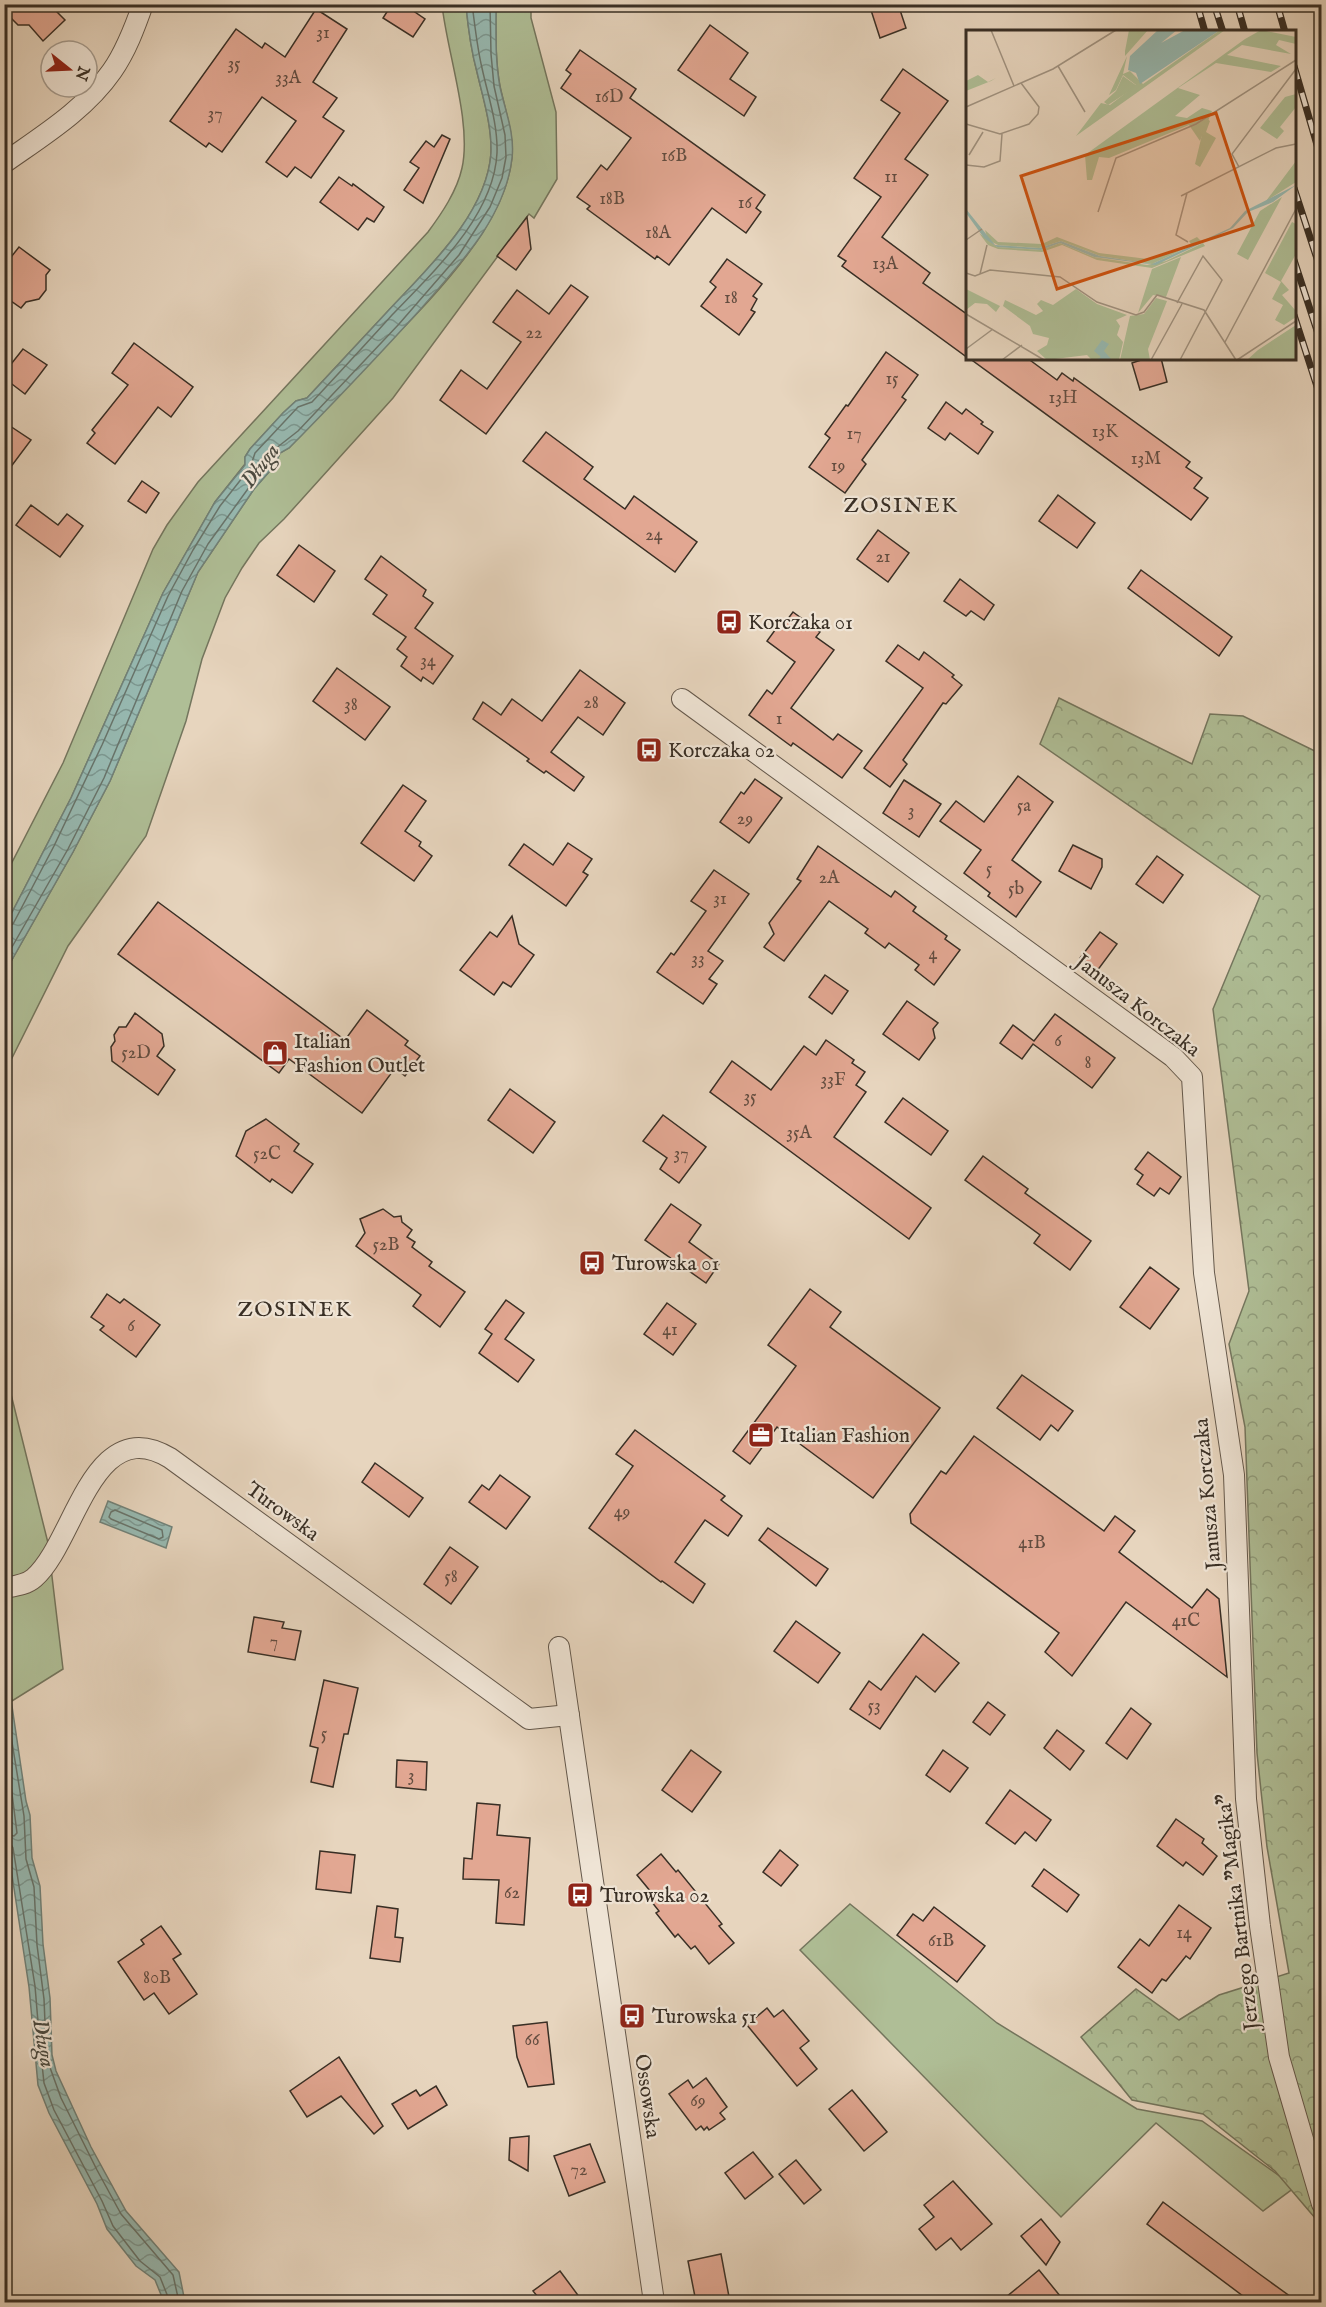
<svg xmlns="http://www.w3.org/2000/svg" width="1326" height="2307" font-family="'IM FELL English',serif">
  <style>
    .green { fill: #afbe96; stroke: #74765e; stroke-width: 1.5 }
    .forest { fill: url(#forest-crowns); stroke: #74765e; stroke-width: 1.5 }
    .water { fill: url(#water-waves); stroke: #718279; stroke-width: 1.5 }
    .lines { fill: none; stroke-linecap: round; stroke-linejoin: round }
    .shore { stroke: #68746b; stroke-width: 1.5 }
    .building { fill: #e2a792; stroke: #392f25; stroke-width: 1.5 }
    .street-casing { stroke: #64584b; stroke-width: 22 }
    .street { stroke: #efe4d5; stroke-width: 20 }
    .rail-casing { stroke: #392f25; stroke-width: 7 }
    .rail { stroke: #efe4d5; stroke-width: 4.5; stroke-dasharray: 14; stroke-linecap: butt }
    .labels { text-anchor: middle; stroke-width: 4.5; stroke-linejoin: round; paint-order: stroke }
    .number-label { font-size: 18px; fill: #634d40 }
    .poi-label { font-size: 21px; fill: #392f25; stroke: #efe4d5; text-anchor: start }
    .street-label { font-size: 21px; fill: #392f25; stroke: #efe4d5 }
    .water-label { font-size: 22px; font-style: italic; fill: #4c4b41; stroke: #efe4d5 }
    .neighbourhood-label { font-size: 22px; letter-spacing: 1.5px; fill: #392f25; stroke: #efe4d5 }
    .inset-road { fill: none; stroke: #a19381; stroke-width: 1.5 }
    .view { fill: #ce5310; fill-opacity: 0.15; stroke: #ce5310; stroke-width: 3 }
    .inset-edge { fill: none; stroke: #392f25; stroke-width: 3 }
  </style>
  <defs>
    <pattern id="forest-crowns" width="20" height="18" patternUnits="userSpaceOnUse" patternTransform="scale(1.5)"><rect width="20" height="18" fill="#afbe96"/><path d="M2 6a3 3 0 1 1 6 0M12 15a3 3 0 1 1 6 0" fill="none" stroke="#8f9b7a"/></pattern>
    <pattern id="water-waves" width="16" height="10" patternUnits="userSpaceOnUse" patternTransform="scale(1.5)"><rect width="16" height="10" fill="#97b9b1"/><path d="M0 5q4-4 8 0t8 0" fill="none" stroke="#7c9790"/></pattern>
  </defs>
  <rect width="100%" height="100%" fill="#e7d5be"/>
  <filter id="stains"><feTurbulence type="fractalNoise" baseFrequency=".00333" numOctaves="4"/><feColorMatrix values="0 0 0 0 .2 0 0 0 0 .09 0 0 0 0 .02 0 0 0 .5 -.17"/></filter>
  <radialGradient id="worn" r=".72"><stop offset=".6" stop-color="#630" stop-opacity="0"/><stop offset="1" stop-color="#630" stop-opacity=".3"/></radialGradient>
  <g class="green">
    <path d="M442,5h24c2,22 5,45 11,67 6,26 15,54 14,81 -4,61 -64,116 -103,158 -27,29 -54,58 -81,87l-11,3 -13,12 -33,36 -5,8v7l-30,38 -52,91 -92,205 -66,128v-50l58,-113 90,-214 14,-24 31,-43 230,-250c14,-19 29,-41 34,-64 10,-45 -15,-116 -20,-163z"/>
    <path d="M496,5h35v13l25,94 1,67 -23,39 -5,-4 -136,184 -109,121 -25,24 -17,25 -17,30 -23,61 -16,62 -40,115 -78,110 -63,126v-100l68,-120 37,-71 88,-209 56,-83 21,-24 5,-12 9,-5c30,-31 59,-62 88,-93 48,-50 128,-126 135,-197 2,-24 -7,-48 -12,-72 -5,-26 -4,-54 -4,-81z"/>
    <path d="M4,1366l44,177 15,126 -51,32 -8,-49z"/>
    <path d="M850,1904l147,119 140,86 65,12 79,56 25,2 -43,32 -107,-88 -95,94 -261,-267z"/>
  </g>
  <path class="forest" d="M1059,698l133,66 18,-50 33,2 78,38v1471l-46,-54 -72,-57 -71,-14 -51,-63 55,-48 43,31 40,-25 70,-22 -22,-126 -10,-94 -12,-326 -16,-83 20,-53 -36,-282 47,-113 -220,-152z"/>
  <g class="water">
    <path d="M466,5h30c0,27 -1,55 4,82 5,23 15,47 12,71 -7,62 -56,110 -94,154 -38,42 -77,83 -116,123l-13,13 -9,5 -5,12 -21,24 -56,83 -88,209 -37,71 -68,120v-46l66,-128 92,-205 52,-91 30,-37v-8l5,-8 33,-36 13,-12 11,-3c27,-29 54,-58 81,-87 39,-42 99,-97 103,-158 1,-27 -8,-55 -14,-81 -6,-22 -9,-45 -11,-67z"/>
    <path d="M108,1501l64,26 -6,21 -66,-26z"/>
    <path d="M4,1652l22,149 4,14 2,43 8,28 3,58 7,54 2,57 4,16 35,76 35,64 53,61 6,30h-21l-9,-22 -19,-14 -29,-37 -10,-25 -48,-91 -11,-28 -9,-98 -24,-158z"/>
  </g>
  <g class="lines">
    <g class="shore">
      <path d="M4,928l9,-4 41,-78 48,-101 66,-149 25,-46 27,-44 30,-38 5,-15 43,-46 14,-5c27,-29 54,-58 80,-87 41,-43 102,-99 105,-162 1,-29 -9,-57 -15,-85 -5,-21 -7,-42 -10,-64"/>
      <path d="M4,961l64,-112 36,-71 78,-187 26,-47 42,-58 20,-24 5,-13 23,-18 101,-107 60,-69 31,-48 12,-29 4,-21 -1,-22 -11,-49 -3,-32 -1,-50"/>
      <path d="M115,1510l47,20 1,7 -4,2 -48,-20 -2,-2 2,-5z"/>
      <path d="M4,1693l20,123 2,43 8,28 3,58 7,54 2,47 -2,3 -4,-3 -5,-60 -22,-138 -3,-5 -6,-1"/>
      <path d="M4,1749l6,29 7,55 -3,3 -10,-2"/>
      <path d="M170,2302l-10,-25 -20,-16 -27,-35 -11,-25 -48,-91 -10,-27 -2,-19 2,-3 4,1 13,36 36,72 24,44 52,61 6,27"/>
    </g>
  </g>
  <g class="building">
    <path d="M4,4h45l16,16 -22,21 -14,-16h-11l-14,-14z"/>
    <path d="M392,4h11l22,15 -12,18 -30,-19z"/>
    <path d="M869,4h29l8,24 -26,10z"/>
    <path d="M316,9l31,20 -34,53 24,16 -14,19 21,14 -33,47 -16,-11 -8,10 -21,-15 30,-41 -34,-24 -40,55 -13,-9 -3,4 -36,-26 66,-92 26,19 3,-5 20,14z"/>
    <path d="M710,25l38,28 -18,26 26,18 -12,19 -66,-46z"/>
    <path d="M580,50l56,39 -6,9 135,97 -9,13 5,4 -15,21 -34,-25 -43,57 -12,-9 -2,3 -68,-50 3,-3 -13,-9 24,-32 6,5 24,-32 -70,-50 10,-14 -5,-4z"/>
    <path d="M903,69l45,32 -43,58 23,16 -46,62 48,36 -7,10 45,32v43l-126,-92 4,-5 -8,-5 43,-59 -27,-19 46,-65 -19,-13z"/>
    <path d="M442,135l8,4 -27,64 -19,-13 15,-22 -9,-6 16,-21 8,6z"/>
    <path d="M339,177l13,9 1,-2 31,23 -10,15 -7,-4 -9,12 -38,-28z"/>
    <path d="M527,217l4,32 -15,21 -19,-14z"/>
    <path d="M19,247l31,23 -4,5v15l-7,9 -13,3 -5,6 -17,-12v-30z"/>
    <path d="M727,259l35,25 -9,12 4,3 -6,11 4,2 -16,23 -38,-29 15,-19 -6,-5z"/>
    <path d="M571,285l17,12 -102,137 -46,-34 21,-30 26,19 34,-47 -28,-20 24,-32 32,24z"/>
    <path d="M134,343l59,44 -22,30 -13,-10 -43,57 -28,-21 8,-10 -3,-3 36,-45 -16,-12z"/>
    <path d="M23,349l24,16 -22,29 -21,-16v-5z"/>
    <path d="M886,352l32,23 -16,22 4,3 -44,60 4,4 -21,29 -36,-26 21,-29 -5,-4 21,-29 2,1z"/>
    <path d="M969,358h58l30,22 5,-7 11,8 1,-3 116,84 -4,5 16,11 -8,10 14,10 -17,22z"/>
    <path d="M1147,358h14l6,24 -27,8 -8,-27z"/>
    <path d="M946,402l16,12 4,-5 17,13 -2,2 12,8 -15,22 -28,-21 -5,7 -17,-12z"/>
    <path d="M4,422l27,18 -27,36z"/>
    <path d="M546,432l47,35 -9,12 41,30 9,-13 63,46 -22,30 -152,-111z"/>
    <path d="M142,481l17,12 -13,20 -18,-12z"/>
    <path d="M1058,495l37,28 -18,25 -38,-27z"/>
    <path d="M31,505l27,20 9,-11 16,12 -23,31 -44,-32z"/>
    <path d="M878,530l31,23 -21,29 -31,-23z"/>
    <path d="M299,545l36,26 -21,31 -37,-27z"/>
    <path d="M381,556l45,34 -3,6 10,7 -18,25 38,28 -20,28 -10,-7 -2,4 -20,-15 6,-9 -10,-8 9,-12 -33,-23 14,-19 -22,-16z"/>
    <path d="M1141,570l91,67 -13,19 -91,-68z"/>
    <path d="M960,579l34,26 -10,15 -13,-9 -5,5 -22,-15z"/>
    <path d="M793,612l27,20 -4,5 18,13 -43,58 42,32 5,-6 24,17 -20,27 -49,-35 -2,3 -42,-31 18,-25 5,4 23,-32 -28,-21 11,-15 3,2z"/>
    <path d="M898,645l21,15 5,-8 30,23 -2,2 10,8 -16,19 -3,-1 -40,57 4,4 -17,23 -26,-19 59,-80 -37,-27z"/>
    <path d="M337,668l53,39 -25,33 -52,-39z"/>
    <path d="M580,670l45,33 -22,32 -25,-18 -27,35 33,25 -10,14 -28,-20 -2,2 -17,-12 2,-2 -56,-40 10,-17 18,13 11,-16 30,22z"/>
    <path d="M1018,776l35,26 -41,58 29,22 -25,35 -28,-21 2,-3 -26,-20 17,-23 -41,-29 16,-20 28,21z"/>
    <path d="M755,779l27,19 -33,45 -29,-21 21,-30 3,2z"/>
    <path d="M904,780l37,24 -22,33 -36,-24z"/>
    <path d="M403,785l23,16 -21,30 16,11 -2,4 13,10 -18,25 -53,-38z"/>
    <path d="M568,843l24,16 -9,13 5,3 -22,31 -57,-41 15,-21 29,21z"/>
    <path d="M1073,845l29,14v8l-11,22 -32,-18z"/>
    <path d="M818,846l73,51 4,-6 21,16 -3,4 34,25 -2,3 15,11 -26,35 -19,-15 4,-5 -30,-22 -4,5 -20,-15 3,-4 -39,-28 -45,60 -20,-14 10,-13 -5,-11 32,-42 -4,-2z"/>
    <path d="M1157,856l26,19 -20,28 -27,-19z"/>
    <path d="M714,870l35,24 -41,57 15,10 -14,18 8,5 -14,20 -46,-32 14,-19 3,2 32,-44 -15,-10z"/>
    <path d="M158,902l187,138 22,-30 41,31 -3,4 15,11 -15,20 -10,-8 -33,45 -73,-54 -10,14 -161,-119z"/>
    <path d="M512,916l7,28 15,11 -23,32 -8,-5 -9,13 -34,-25 30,-38 7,5z"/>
    <path d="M1100,932l17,12 -20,27 -17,-13z"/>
    <path d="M825,975l23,16 -16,23 -23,-17z"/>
    <path d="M907,1001l31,22 -5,6 2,9 -16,22 -36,-26z"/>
    <path d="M135,1013l27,21 2,12 -7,10 18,14 -17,25 -46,-34 -1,-14 4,-6 -1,-6 5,-8h7z"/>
    <path d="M1055,1014l60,44 -23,30 -59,-44 -11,15 -22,-16 13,-18 21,16z"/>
    <path d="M826,1040l28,20 -2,3 13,9 -9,13 10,7 -32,45 97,71 -22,31 -199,-147 22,-31 39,29 33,-44 12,9z"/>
    <path d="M510,1089l45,33 -22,31 -45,-33z"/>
    <path d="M903,1098l45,33 -17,24 -46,-33z"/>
    <path d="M663,1115l43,32 -27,36 -19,-14 7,-11 -24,-17z"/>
    <path d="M266,1119l33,25 -5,7 19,13 -21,29 -20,-14 -2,3 -34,-26 10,-25z"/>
    <path d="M1148,1152l33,25 -12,17 -9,-6 -6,8 -17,-12 6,-9 -8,-6z"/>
    <path d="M983,1156l45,33 -3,4 66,48 -21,29 -36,-27 6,-8 -75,-55z"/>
    <path d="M671,1204l30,21 -12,17 30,22 -13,19 -61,-43z"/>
    <path d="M383,1209l11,8 7,-1 1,6 10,8 -5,7 8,5 -3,5 20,15 -3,4 36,26 -25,35 -27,-21 8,-11 -65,-49 9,-13 -5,-14z"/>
    <path d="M1150,1267l29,22 -29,40 -30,-22z"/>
    <path d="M810,1289l31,23 -11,15 110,81 -67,90 -96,-71 -27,37 -17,-13 63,-85 -28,-21z"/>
    <path d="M107,1294l13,9 4,-4 36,26 -24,32 -36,-27 4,-4 -13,-9z"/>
    <path d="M506,1300l18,13 -19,26 29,21 -16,22 -39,-29 13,-19 -7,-5z"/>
    <path d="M667,1303l29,21 -23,31 -29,-21z"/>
    <path d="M1022,1375l51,36 -15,20 -7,-6 -11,15 -43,-32z"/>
    <path d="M635,1430l90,66 -4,4 21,16 -14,20 -23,-16 -30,42 30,22 -12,19 -31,-22 -1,1 -72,-54 44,-62 -17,-12z"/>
    <path d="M974,1436l130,95 11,-15 20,15 -16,21 73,56 15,-19 12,10 8,78 -101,-75 -54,74 -27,-24 14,-19 -148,-110 -1,-9 31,-43 5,3z"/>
    <path d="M375,1463l48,35 -14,19 -47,-35z"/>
    <path d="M500,1475l30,22 -24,32 -37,-27 13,-17 7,5z"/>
    <path d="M768,1528l60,41 -12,17 -57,-46z"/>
    <path d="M450,1547l28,20 -27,37 -27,-20z"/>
    <path d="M254,1617l30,5 -2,6 19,3 -6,29 -47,-8z"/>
    <path d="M796,1621l44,32 -22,30 -44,-32z"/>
    <path d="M923,1634l36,29 -24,29 -19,-16 -36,53 -30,-20 19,-28 12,9z"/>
    <path d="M324,1680l34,8 -10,46h-4l-11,53 -22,-5 7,-34 -8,-2z"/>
    <path d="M988,1702l17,13 -15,20 -17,-13z"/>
    <path d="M1131,1708l20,16 -24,35 -21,-16z"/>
    <path d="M1057,1730l27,21 -14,19 -26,-22z"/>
    <path d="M691,1750l30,22 -29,40 -30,-22z"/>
    <path d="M943,1750l25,18 -18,24 -24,-17z"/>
    <path d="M397,1760l30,2 -1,28 -30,-3z"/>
    <path d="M1010,1790l41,30 -15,21 -11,-9 -10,12 -29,-21z"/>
    <path d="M477,1803l23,2 -3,30 33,3 -6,87 -28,-2 3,-43 -36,-1 1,-21 8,1z"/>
    <path d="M1176,1819l28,20 -2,4 15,13 -14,19 -17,-13 -3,4 -26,-20z"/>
    <path d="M780,1850l18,15 -17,21 -18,-14z"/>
    <path d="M320,1851l35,4 -4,38 -35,-4z"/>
    <path d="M661,1854l15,18 2,-2 44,54 -3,2 15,17 -25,21 -14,-18 -4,3 -13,-15 -3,3 -19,-24 3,-2 -12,-15 4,-4 -14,-17z"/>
    <path d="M1044,1869l35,26 -12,17 -35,-26z"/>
    <path d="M1179,1905l32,23 -21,31 -4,-3 -20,25 -4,-2 -10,14 -34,-26 22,-28 9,7z"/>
    <path d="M377,1906l21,3 -3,28 8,1 -3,24 -30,-4z"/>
    <path d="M934,1907l51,39 -28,36 -60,-47 16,-21 10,7z"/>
    <path d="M161,1926l20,28 -8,5 24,35 -28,20 -15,-21 -10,7 -26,-38 26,-18 -3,-4z"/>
    <path d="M767,2008l7,9 9,-7 26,31 -9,7 17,21 -20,17 -50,-61z"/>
    <path d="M547,2022l7,62 -26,3 -11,-30 -4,-31z"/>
    <path d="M339,2057l44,69 -9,8 -33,-38 -34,21 -17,-26z"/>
    <path d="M706,2078l21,29 -7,6 5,6 -16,11 -2,-3 -3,3 -3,-4 -5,4 -27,-36 19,-14 5,8z"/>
    <path d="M436,2086l11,19 -39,24 -16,-25 24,-14 4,6z"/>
    <path d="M852,2090l35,42 -23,19 -35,-42z"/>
    <path d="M529,2136l-1,35 -19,-11 1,-22z"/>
    <path d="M590,2144l15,38 -36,14 -15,-40z"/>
    <path d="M753,2152l20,25 -28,22 -20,-26z"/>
    <path d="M796,2160l25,30 -17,14 -25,-30z"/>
    <path d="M953,2181l39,43 -31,26 -10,-12 -15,12 -17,-21 15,-12 -10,-12z"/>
    <path d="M1163,2202l95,71 40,29h-47l-104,-78z"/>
    <path d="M1041,2219l19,23 -14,23 -25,-29z"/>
    <path d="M721,2254l9,48h-34l-8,-41z"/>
    <path d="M1039,2270l26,32h-65z"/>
    <path d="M560,2271l23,31h-41l-9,-11z"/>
  </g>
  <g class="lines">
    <defs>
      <g id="street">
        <path d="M4,163c38,-27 81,-53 108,-92 14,-20 23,-44 31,-67"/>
        <path d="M682,699l491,358 19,20 12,196 30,202 12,324 14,127 19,131 43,147"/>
        <path d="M4,1588c11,-2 22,-3 30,-10 41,-35 58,-167 136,-120l359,261 40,-4"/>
        <path d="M559,1647l95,655"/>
      </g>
    </defs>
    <use href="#street" class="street-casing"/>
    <use href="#street" class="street"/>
    <defs>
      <g id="rail">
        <path d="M1197,4l8,28"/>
        <path d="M1214,4l9,28"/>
        <path d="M1237,4l8,28"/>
        <path d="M1277,4l8,28"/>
        <path d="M1294,66l28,96"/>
        <path d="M1294,188l28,86"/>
        <path d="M1294,260l28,86"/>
        <path d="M1294,315l28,87"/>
      </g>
    </defs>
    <use href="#rail" class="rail-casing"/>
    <use href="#rail" class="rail"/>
  </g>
  <defs>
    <symbol id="bus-square" viewBox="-11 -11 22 22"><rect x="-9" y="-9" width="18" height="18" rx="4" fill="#8f2418" stroke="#efe4d5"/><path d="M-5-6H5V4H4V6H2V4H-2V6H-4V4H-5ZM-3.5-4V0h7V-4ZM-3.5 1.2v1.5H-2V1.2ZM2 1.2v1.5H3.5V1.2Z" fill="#fff"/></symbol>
    <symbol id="shop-square" viewBox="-11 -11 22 22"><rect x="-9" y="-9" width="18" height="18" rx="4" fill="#8f2418" stroke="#efe4d5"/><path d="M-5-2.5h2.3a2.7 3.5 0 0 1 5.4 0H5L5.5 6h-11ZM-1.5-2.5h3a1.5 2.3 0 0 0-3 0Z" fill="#fff"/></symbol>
    <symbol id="office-square" viewBox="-11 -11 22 22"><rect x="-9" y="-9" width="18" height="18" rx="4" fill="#8f2418" stroke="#efe4d5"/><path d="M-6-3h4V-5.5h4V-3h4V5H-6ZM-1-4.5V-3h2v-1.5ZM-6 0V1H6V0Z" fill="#fff"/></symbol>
  </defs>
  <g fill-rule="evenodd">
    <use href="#bus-square" x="714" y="607" width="30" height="30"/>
    <use href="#bus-square" x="634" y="735" width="30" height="30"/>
    <use href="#shop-square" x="260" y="1038" width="30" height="30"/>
    <use href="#bus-square" x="577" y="1248" width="30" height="30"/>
    <use href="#office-square" x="746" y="1420" width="30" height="30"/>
    <use href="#bus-square" x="565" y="1880" width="30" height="30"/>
    <use href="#bus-square" x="617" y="2001" width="30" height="30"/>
  </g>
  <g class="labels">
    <g class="number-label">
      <text x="323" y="38">31</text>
      <text x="234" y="69">35</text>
      <text x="288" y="83">33A</text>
      <text x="609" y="102">16D</text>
      <text x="215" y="119">37</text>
      <text x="674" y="161">16B</text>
      <text x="891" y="182">11</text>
      <text x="612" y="204">18B</text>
      <text x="745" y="208">16</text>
      <text x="658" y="238">18A</text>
      <text x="885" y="269">13A</text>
      <text x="731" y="303">18</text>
      <text x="534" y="338">22</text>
      <text x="892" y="384">15</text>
      <text x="1063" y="403">13H</text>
      <text x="1105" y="437">13K</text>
      <text x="854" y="439">17</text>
      <text x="1146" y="464">13M</text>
      <text x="838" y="471">19</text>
      <text x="654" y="540">24</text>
      <text x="883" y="562">21</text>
      <text x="428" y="666">34</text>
      <text x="591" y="708">28</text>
      <text x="351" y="710">38</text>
      <text x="779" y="724">1</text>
      <text x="1024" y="811">5a</text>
      <text x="911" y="816">3</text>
      <text x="745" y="824">29</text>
      <text x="989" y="874">5</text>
      <text x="829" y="883">2A</text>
      <text x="1016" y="894">5b</text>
      <text x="720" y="904">31</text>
      <text x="933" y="959">4</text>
      <text x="698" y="964">33</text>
      <text x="1058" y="1046">6</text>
      <text x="136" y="1058">52D</text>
      <text x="1088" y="1068">8</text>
      <text x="833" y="1085">33F</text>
      <text x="750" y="1102">35</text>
      <text x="799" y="1138">35A</text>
      <text x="267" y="1159">52C</text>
      <text x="681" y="1159">37</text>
      <text x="386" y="1250">52B</text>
      <text x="131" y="1331">6</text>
      <text x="670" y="1335">41</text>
      <text x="622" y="1517">49</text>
      <text x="1032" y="1548">41B</text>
      <text x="451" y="1582">58</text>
      <text x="1186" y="1626">41C</text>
      <text x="274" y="1647">7</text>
      <text x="874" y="1711">53</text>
      <text x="324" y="1739">5</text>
      <text x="411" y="1781">3</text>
      <text x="512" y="1898">62</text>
      <text x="1184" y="1938">14</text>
      <text x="941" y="1946">61B</text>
      <text x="157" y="1983">80B</text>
      <text x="532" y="2045">66</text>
      <text x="698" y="2106">69</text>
      <text x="579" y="2175">72</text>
    </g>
    <g class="poi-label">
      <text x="748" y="629">Korczaka 01</text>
      <text x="668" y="757">Korczaka 02</text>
      <text x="294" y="1048">Italian<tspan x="294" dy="24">Fashion Outlet</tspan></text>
      <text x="612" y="1270">Turowska 01</text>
      <text x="780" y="1442">Italian Fashion</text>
      <text x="600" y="1902">Turowska 02</text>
      <text x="652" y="2023">Turowska 51</text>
    </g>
    <g class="street-label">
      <text transform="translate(1138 1005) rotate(38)" y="7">Janusza Korczaka</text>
      <text transform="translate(1207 1494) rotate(-95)" y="7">Janusza Korczaka</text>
      <text transform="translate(283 1511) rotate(36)" y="7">Turowska</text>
      <text transform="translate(1237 1912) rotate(-97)" y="7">Jerzego Bartnika "Magika"</text>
      <text transform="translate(648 2096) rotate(82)" y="7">Ossowska</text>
    </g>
    <g class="water-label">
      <text transform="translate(259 465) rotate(-53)" y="8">Długa</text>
      <text transform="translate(45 2043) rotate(80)" y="8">Długa</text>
    </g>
    <g class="neighbourhood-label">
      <text x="901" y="512">ZOSINEK</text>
      <text x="295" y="1316">ZOSINEK</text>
    </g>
  </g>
  <g transform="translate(966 30)">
    <rect width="330" height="330" fill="#e7d5be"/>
    <path d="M157,46l14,10 -29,19 -4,-3 12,-11zM330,64v13l-16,20 4,4 -7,8 -17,-11 25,-31zM240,88l4,3 -4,11 10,6 -16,29 -5,-3zM330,131v21l-30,19zM316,167l-34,63 -11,-6 23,-43zM326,192l4,2v30l-15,27 8,9 -7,5 14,16v6l-12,8 -9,-5 8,-15 -11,-6 9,-17 -16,-9zM19,200l13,12 44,2 15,-7 42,16 49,6 43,-15 -2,-3 8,-4 4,4 -49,23 -52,-8 -39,-15 -22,7 -41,-3 -10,-5zM13,203l18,14 44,3 19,-7 34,14 53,8 19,-4 37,-18 2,3 -53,22 -55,-8 -35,-15 -20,7 -44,-3 -10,-4zM190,268l11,3 -19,48 2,11h-30l10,-44 14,-2z" fill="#afbe96"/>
    <path d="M163,0h19l-23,26v-5zM254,0h5l-149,106 25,-33 9,2 26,-20 -13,-10 -7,15 -7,5 18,-39 -4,18 7,-3 13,13zM295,0l35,7v7l-17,-4 -3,5 15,9 -49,-9 -15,10 54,11 -10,6 -55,-9 -38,25 22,7 -25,21 12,2 15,-10 10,3 -12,30 -11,-16 -80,33 -10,-1 -7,23h-5l-2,-25 160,-116zM12,45l10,7 8,-4 -5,3 -25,10v-10zM215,227l-15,40 -13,-2 -15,18 14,-44zM0,259l34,17 -4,6 -9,-8 -12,-1 -9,7zM110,259l21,15 30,11 -11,5 4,6 -3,9 6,7 -4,18h-27l-5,-5 -40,5 -10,-9 10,-6 2,-7 -16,-4 -3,-8 -27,-20 2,-6 31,15 7,-4 -6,-7 4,-4 12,5zM330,295v35h-49l11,-10z" fill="#afbe96"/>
    <path d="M192,0h19l-16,13 24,-13h35l-80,54 -4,-11 -8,-3 2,-14zM330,155l-23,17 -25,10 -15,16 -77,37 -62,-8 -34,-14 -19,7 -44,-3 -13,-9 -18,-25v-4l29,36 44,3 22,-7 39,15 52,8 78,-36 15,-17zM136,310l7,4 -5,7 8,9h-16l5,-3 -7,-6z" fill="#97b9b1"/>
    <path class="inset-road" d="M25,0l23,56M92,36l27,46M0,77l87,-38 63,-39M0,94l34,10 29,-10 9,-10 1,-7 -18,-24M3,125l14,-23M0,135l18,2 16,-6 2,-27M273,137l-7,-13 64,-85M221,163l-11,42 12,7M215,166l95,-48 20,-4M132,182l18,-54 80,-34 100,-64M0,210l16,-11M0,243l9,3 15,-6 70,7 37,25 39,13 8,-3 13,-17 47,15 32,50M14,244l7,-29M211,273l26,-47 19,24 -42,80M0,284l78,46M259,312l71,-133M0,319l27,-20M36,330l20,-15M185,330l31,-56M271,330l59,-39"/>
    <path class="view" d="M250,83l37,112 -196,64 -36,-113z"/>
    <rect width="330" height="330" class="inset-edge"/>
  </g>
  <rect width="1326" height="2307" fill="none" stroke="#e7d5be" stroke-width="24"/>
  <rect x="6" y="6" width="1314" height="2295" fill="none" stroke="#392f25" stroke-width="3"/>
  <rect x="12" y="12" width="1302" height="2283" fill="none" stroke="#392f25" stroke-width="1.5"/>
  <g transform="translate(69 69) rotate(108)"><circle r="28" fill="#efe4d5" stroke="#a69c8f" stroke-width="1.5"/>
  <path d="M0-4.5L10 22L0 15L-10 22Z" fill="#8f2418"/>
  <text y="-9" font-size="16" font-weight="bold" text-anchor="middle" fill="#392f25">N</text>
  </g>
  <rect width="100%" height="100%" filter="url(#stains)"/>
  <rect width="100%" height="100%" fill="url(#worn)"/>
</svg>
